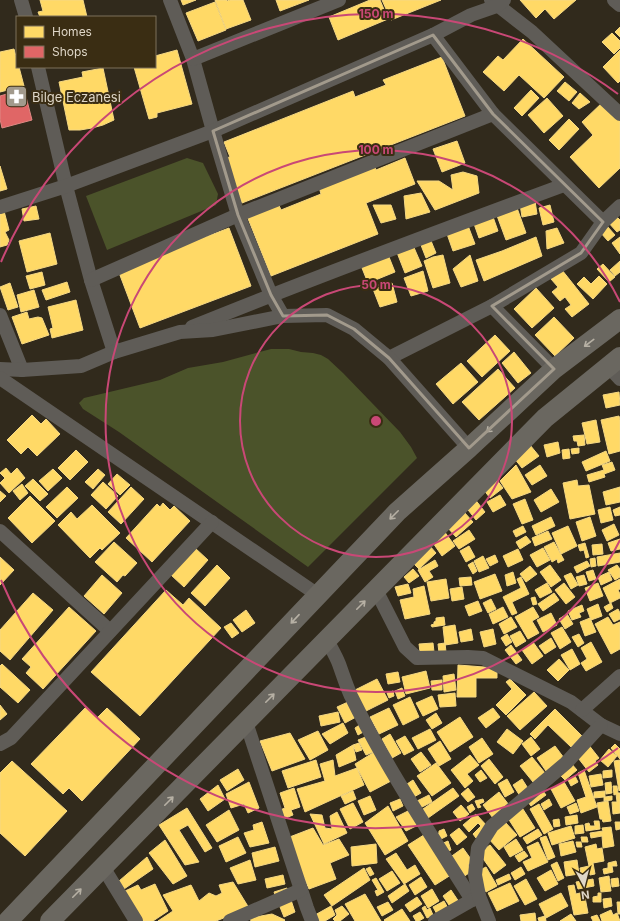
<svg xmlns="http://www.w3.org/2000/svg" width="620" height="921" font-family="Inter,sans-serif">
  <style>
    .green { fill: #4b532a }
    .homes { fill: #ffd966; stroke: #f5d883 }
    .shops { fill: #e06666; stroke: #e08883 }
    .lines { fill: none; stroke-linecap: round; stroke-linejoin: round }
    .street { stroke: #5f5c57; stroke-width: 14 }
    .secondary { stroke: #6a6760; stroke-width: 20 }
    .oneway { stroke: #b6b0a4 }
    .marked { fill: none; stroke: #a29a8c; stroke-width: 3; stroke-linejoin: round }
    .ring { fill: none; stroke: #c94876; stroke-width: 2 }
    .labels { text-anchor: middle; stroke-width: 4; stroke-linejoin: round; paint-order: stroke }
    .poi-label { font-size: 13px; fill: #dfd7c8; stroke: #3a2d13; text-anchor: start }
    .centre { fill: #c94876; stroke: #3a2d13; stroke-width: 2 }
    .ring-label { font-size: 12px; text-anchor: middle; font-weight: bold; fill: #c94876; stroke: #3a2d13; stroke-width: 4; stroke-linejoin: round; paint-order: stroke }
  </style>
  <rect width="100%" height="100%" fill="#312a1c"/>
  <g class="green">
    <path d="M187,158l16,5 15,31 -2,11 -109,45 -21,-54z"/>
    <path d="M271,349h18l12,3 12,1 8,2 7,4 15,14 57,59 11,15 6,11 -109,109 -189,-135 -36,-23 -4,-6 5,-5 76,-18 28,-12 35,-6z"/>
  </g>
  <g class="homes">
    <path d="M40,0h43l4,17h-47l-2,-5 5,-1z"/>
    <path d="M181,0h15l-13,5z"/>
    <path d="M215,0h11l1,1 3,-1h13l8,20 -25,9z"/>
    <path d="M276,0h33l-29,11z"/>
    <path d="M370,0h10l8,19 -50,21 -9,-23z"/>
    <path d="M382,0h59l-50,20z"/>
    <path d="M520,0h56l-22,19 -9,-10 -9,9z"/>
    <path d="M215,2l11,28 -28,11 -12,-28z"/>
    <path d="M620,27v10l-5,-5z"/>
    <path d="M612,33l8,8v7l-6,6 -12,-12z"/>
    <path d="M523,39l41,38 -20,21 -25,-23 -15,16 -21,-19 15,-16 5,4z"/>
    <path d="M14,49l3,11v7h2l5,19 -24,6v-40z"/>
    <path d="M177,50l15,54 -35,9v4l-8,2 -15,-52h21v-11z"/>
    <path d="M620,50v31l-2,2 -15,-16z"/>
    <path d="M442,57l23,59 -223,87 -17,-45 5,-1 -6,-15 129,-51 2,6 31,-12 -3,-5z"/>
    <path d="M103,68l11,52 -11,5 -11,3 -12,2h-11l-10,-48 24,-5 -1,-5z"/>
    <path d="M565,82l12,10 -8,9 -12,-10z"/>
    <path d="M531,90l8,8 -17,18 -8,-8z"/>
    <path d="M580,93l10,9 -11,7 -7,-6z"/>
    <path d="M547,98l16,18 -19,17 -16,-18z"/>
    <path d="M604,101l16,17v50l-21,20 -29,-31 23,-22 -11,-13z"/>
    <path d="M569,119l10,10 -20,21 -10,-10z"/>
    <path d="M457,141l8,22 -23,9 -9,-23z"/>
    <path d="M405,158l10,26 -49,19 12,31 -107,42 -24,-60 31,-13 3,7 40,-16 -2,-7 55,-22 2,5z"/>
    <path d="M0,166l7,23 -7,2z"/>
    <path d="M463,172l14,4 2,17 -44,17 -18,-29h22l14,9 -2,-15z"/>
    <path d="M421,193l9,19 -24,7 -2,-23z"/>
    <path d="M535,201l2,13 -15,3 -2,-13z"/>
    <path d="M373,205h18l5,14 -15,4z"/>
    <path d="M516,205l10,28 -20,7 -10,-27z"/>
    <path d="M550,205l4,17 -11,3 -4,-17z"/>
    <path d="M36,206l3,13 -15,2 -2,-12z"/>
    <path d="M4,211l5,19 -4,2 4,8 -2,5 -7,2v-35z"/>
    <path d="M492,214l6,17 -19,7 -6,-17z"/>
    <path d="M615,215l5,5v10l-3,2 -10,-11z"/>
    <path d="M467,223l8,21 -22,7 -7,-20z"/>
    <path d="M607,226l8,9 -7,6 -8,-9z"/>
    <path d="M229,228l22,58 -111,42 -22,-58z"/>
    <path d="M557,228l7,15 -17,6 -1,-18z"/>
    <path d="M50,233l7,31 -30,8 -8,-31z"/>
    <path d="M429,236l7,17 -10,5 -7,-18z"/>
    <path d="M536,237l6,19 -58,25 -8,-21 26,-9z"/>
    <path d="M620,237v17l-8,-11z"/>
    <path d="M412,243l10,23 -17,7 -9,-23z"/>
    <path d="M387,252l8,20 -27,11 -8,-20z"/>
    <path d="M443,255l7,28 -17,5 -9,-27 9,-4z"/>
    <path d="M470,255l8,26 -17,6 -8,-18z"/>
    <path d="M620,261v11l-5,4 -5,-6z"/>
    <path d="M603,264l12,13 -6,5 -12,-13z"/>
    <path d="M562,270l27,34 -17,13 -7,-8 6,-4 -6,-8 -5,4 -8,-9 6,-5 -7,-8z"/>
    <path d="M423,271l5,20 -17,5 -7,-18z"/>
    <path d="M42,272l3,13 -15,4 -4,-13z"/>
    <path d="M599,276l8,8 -14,15 -16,-15 7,-7 7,7z"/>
    <path d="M67,282l3,10 -24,8 -4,-10z"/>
    <path d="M10,283l8,24 -10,3 -8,-23z"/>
    <path d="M392,283l5,19 -17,5 -7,-18z"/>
    <path d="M536,288l18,20 -22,20 -18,-19z"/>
    <path d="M34,290l5,17 -18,5 -4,-17z"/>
    <path d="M76,300l7,30 -31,8 -2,-9 3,-1 -5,-21z"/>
    <path d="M27,312l2,7 9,-2 4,1 7,17 -27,9 -10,-27z"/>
    <path d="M554,317l20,21 -19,18 -20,-21z"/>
    <path d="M495,335l15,16 -28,26 -15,-16z"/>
    <path d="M514,352l17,21 -13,10 -16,-20z"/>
    <path d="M461,363l17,19 -25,22 -17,-20z"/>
    <path d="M498,369l17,19 -36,32 -17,-18z"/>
    <path d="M619,392l1,13 -14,3 -3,-13z"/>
    <path d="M32,415l9,9 5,-5 14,15 -23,22 -9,-9 -7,7 -14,-14z"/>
    <path d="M619,416l1,4v31l-11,3 -8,-34z"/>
    <path d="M596,420l4,22 -13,2 -5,-21z"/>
    <path d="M584,435l1,10 -7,1 -1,-5h-3l-1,-5z"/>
    <path d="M558,442l2,11 -13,4 -3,-12z"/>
    <path d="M530,445l9,11 -17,12 -8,-10z"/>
    <path d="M579,448v5l-7,1 -1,-5z"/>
    <path d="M569,449l1,9 -7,1 -1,-9z"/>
    <path d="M76,450l12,12 -18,18 -12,-12z"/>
    <path d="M606,451l4,10 -24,10 -4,-9z"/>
    <path d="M612,462l3,8 -11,4 1,3 -16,5 -2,-7 17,-5 -2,-5z"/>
    <path d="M516,465l15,27 -19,7 -12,-18z"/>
    <path d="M540,465l7,11 -15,9 -7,-10z"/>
    <path d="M6,468l5,6 6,-6 8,10 -16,15 -9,-10 5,-5 -5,-5z"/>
    <path d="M53,469l9,9 -14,13 -9,-10z"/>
    <path d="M98,469l7,6 -12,14 -8,-7z"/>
    <path d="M117,474l13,11 -10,10 -12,-11z"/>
    <path d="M493,475l10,13 -13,10 -10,-13z"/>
    <path d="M33,479l15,15 -8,7 -15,-15z"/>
    <path d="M577,480l1,6 11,-1 6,29 -25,5 -7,-36z"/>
    <path d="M103,482l15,14 -12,13 -15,-14z"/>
    <path d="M22,484l6,9 -8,7 -7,-9z"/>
    <path d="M67,487l11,11 -21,20 -11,-11z"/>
    <path d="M131,487l13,12 -23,25 -13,-12z"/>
    <path d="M620,487v15l-14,3 -3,-13z"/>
    <path d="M551,489l8,13 -18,10 -7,-12z"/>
    <path d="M0,491l6,5 -6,6z"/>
    <path d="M500,495l6,10 -13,7 -6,-10z"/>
    <path d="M30,496l25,25 -23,22 -24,-25z"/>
    <path d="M474,498l11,14 -9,8 -11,-14z"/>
    <path d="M525,499l8,21 -11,4 -9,-20z"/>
    <path d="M163,503l7,7 4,-4 16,15 -38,41 -26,-24 31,-34 3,3z"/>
    <path d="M92,505l28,28 -18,17 -2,-2 -10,10 -32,-33 13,-13 6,7z"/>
    <path d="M610,507l3,13 -12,3 -3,-13z"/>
    <path d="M620,507v8l-5,1 -2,-6z"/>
    <path d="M464,512l9,10 -17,15 -9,-10z"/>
    <path d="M551,517l4,9 -19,9 -4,-9z"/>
    <path d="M590,517l6,19 -14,5 -6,-19z"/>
    <path d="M614,524l5,11 -12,6 -5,-11z"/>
    <path d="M523,526l3,6 -10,5 -3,-6z"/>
    <path d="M568,526l9,20 -16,8 -9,-21z"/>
    <path d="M469,530l6,9 -16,10 -6,-8z"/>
    <path d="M444,531l11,15 -13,10 -11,-16z"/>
    <path d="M548,531l4,8 -17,7 -3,-8z"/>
    <path d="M526,536l5,6 -11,7 -4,-7z"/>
    <path d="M620,539v10l-9,2 -3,-8z"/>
    <path d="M114,542l23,21 -12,13 -2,-1 -6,7 -22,-20z"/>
    <path d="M554,542l10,18 -6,3 -1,-4 -5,3 -8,-15z"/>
    <path d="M585,543l4,14 -3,1 -2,-8 -4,1 -2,-6z"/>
    <path d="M602,544l1,10 -10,1 -1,-10z"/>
    <path d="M429,545l7,8 -17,16 -7,-7z"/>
    <path d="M469,546l6,11 -9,5 -6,-11z"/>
    <path d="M195,548l13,12 -24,27 -13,-12z"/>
    <path d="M543,548l7,12 -13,7 -7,-12z"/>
    <path d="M518,549l5,11 -15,7 -5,-11z"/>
    <path d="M620,553v9l-22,4 -1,-9z"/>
    <path d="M495,555l3,7 -8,4 -4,-7z"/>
    <path d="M483,556l6,12 -10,4 -5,-11z"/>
    <path d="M0,557l14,13 -14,15z"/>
    <path d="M595,558l1,8 -5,1 -1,-8z"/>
    <path d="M435,560l3,6 -9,5 4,6 -8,5 -7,-12z"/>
    <path d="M587,561l3,5 -13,7 -3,-6z"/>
    <path d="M473,562l4,9 -4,3 -5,-9z"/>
    <path d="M217,565l13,13 -25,28 -14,-13z"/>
    <path d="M550,565l11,15 -10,7 -11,-15z"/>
    <path d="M617,565l3,4v8l-5,3 -7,-10z"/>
    <path d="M530,566l7,8 -11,8 -6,-8z"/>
    <path d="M413,569l6,7 -10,7 -5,-6z"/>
    <path d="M593,570l3,9 -7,2 -3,-9z"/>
    <path d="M513,572l3,11 -9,3 -2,-11z"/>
    <path d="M609,572l3,8 -11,5 -3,-8z"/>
    <path d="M571,573l7,12 -7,4 -7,-13z"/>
    <path d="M495,574l7,17 -22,8 -6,-17z"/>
    <path d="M102,575l20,18 -18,21 -20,-18z"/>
    <path d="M584,575l3,9 -8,2 -3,-9z"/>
    <path d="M471,577l1,8 -12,1 -1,-8z"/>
    <path d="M521,577l8,17 -17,8 5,11 -5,2 -9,-18 18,-9 -4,-9z"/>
    <path d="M446,579l3,19 -18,3 -4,-19z"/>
    <path d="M620,579v10l-2,1 2,4v4l-10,5 -7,-15z"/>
    <path d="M547,583l5,9 -12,6 -5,-8z"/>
    <path d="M564,583l11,14 -9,7 -11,-14z"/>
    <path d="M598,583l5,13 -13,5 -5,-13z"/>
    <path d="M408,584l3,9 -13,3 -3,-9z"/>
    <path d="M424,586l6,28 -25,5 -5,-19 14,-3 -1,-8z"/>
    <path d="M462,587l2,12 -12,2 -2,-12z"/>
    <path d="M166,590l17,15 6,-7 32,30 -81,88 -49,-44z"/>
    <path d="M33,593l20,17 -43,50 -10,-9v-21z"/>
    <path d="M554,593l5,7 -16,11 -5,-7z"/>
    <path d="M535,597l2,7 -4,1 -2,-7z"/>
    <path d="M491,599l5,10 -8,4 -5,-10z"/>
    <path d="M478,601l4,10 -13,5 -4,-10z"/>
    <path d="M611,603l2,5 -6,4 -3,-5z"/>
    <path d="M598,604l4,12 -11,4 -4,-11z"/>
    <path d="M582,605l2,6 -5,2 2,4 -9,3 -4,-9z"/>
    <path d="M69,607l27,24 -53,58 -17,-16 5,-6 -9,-8z"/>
    <path d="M503,607l5,10 -15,7 -4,-10z"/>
    <path d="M533,607l6,10 -7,4 7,12 -11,6 -13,-22z"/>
    <path d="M618,609l2,4v6l-6,3 -5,-8z"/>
    <path d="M246,610l9,13 -13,9 -9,-12z"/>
    <path d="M551,613l6,12 -14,7 -6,-12z"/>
    <path d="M567,614l6,10 -8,5 -6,-10z"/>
    <path d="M444,617l1,8 -13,2 -1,-2 3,-1v-2l2,-1v-3z"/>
    <path d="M511,617l6,10 -13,7 -5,-10z"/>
    <path d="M608,617l5,8 7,-3v27l-9,5 -16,-30z"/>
    <path d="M590,618l6,14 -11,4 -5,-14z"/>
    <path d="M231,623l8,10 -7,5 -8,-11z"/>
    <path d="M455,625l3,18 -13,2 -2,-18z"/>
    <path d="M562,627l9,15 -11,7 -9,-16z"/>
    <path d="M471,629l2,11 -12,2 -2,-10z"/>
    <path d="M493,629l3,15 -12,3 -4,-15z"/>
    <path d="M520,631l6,10 -10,6 -6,-11z"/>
    <path d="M507,634l5,8 -6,4 -5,-8z"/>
    <path d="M579,634l5,9 -6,4 -6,-10z"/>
    <path d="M551,638l5,9 -11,7 -6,-8z"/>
    <path d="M533,642l10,14 -11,8 -10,-14z"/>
    <path d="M591,642l11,20 -16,9 -5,-8 6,-4 -6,-11z"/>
    <path d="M433,643l1,9h-14l-1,-8z"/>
    <path d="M445,643l1,9 -7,1 -1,-9z"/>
    <path d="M511,645l11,15 -6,4 -11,-14z"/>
    <path d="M572,649l8,15 -10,6 -9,-15z"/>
    <path d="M559,659l10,11 -11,11 -11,-11z"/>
    <path d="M2,664l28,26 -12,13 -18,-16v-21z"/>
    <path d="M458,665l39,3v10h-21v19h-19z"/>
    <path d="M426,671l4,17 -24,6 -4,-17z"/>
    <path d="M398,672l2,10 -12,2 -2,-10z"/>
    <path d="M454,674l2,16 -12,2 -1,-16z"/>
    <path d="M377,679l11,21 -24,12 -11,-21z"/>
    <path d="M510,679l16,16 -20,20 -10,-10 16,-16 -6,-7z"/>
    <path d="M442,680v10h-10l-1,-9z"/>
    <path d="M402,688l3,8 -7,3 -3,-8z"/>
    <path d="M393,691l1,5 -5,2 -2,-5z"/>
    <path d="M534,692l13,14 -27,24 -13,-14z"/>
    <path d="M455,693l1,13 -16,1 -2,-12z"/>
    <path d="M432,696l6,13 -15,7 -7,-13z"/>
    <path d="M410,697l9,20 -16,8 -10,-20z"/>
    <path d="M348,702l8,15 -11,6 -8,-16z"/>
    <path d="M0,705l7,9 -7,6z"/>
    <path d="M86,707l11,11 10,-10 33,31 -58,62 -13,-13 -6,6 -32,-30z"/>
    <path d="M389,708l9,17 -19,9 -9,-17z"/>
    <path d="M493,708l7,9 -14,11 -8,-10z"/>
    <path d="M555,709l27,27 -11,11 -23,-22 -13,14 -5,-5z"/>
    <path d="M338,712l2,10 -19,4 -2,-10z"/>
    <path d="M436,713l6,10 -10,6 -6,-9z"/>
    <path d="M460,717l13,20 -23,15 -13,-20z"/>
    <path d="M343,723l5,10 -18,11 -8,-10z"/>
    <path d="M361,724l4,7 -7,4 -3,-7z"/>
    <path d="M430,729l6,11 -18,9 -6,-11z"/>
    <path d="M507,729l16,12 -10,13 -16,-12z"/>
    <path d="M318,731l10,19 -18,10 -12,-20z"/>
    <path d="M290,733l15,26 -33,12 -12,-30z"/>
    <path d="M390,734l11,19 -9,5 -10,-19z"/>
    <path d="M368,736l8,15 -10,4 -8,-15z"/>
    <path d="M405,736l9,14 -10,5 -8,-14z"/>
    <path d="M531,737l9,12 -9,7 -9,-12z"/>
    <path d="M482,738l11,16 -14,9 -10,-16z"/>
    <path d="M440,741l11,18 -12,7 -11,-17z"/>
    <path d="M359,743l3,7 -6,2 -3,-7z"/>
    <path d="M588,744l11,14 -4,3 3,4 -9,7 -14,-18z"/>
    <path d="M615,744l5,5v10l-9,-11z"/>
    <path d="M353,745l3,15 -17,7 -3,-12z"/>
    <path d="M555,746l9,12 -18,13 -9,-13z"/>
    <path d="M609,749l8,7 -9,11 -8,-7z"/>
    <path d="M376,751l15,30 -21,11 -15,-28z"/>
    <path d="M421,752l10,13 -11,7 -9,-13z"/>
    <path d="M470,755l9,10 -12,9 6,7 -8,7 -14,-18z"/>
    <path d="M532,757l13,16 -12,9 -13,-16z"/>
    <path d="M489,759l14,18 -8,7 -14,-18z"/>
    <path d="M316,760l5,17 -33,11 -6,-17z"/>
    <path d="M333,760l2,16 22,-8 7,17 -59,27 -8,-23 28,-8 -5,-17z"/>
    <path d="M620,760v30l-1,1 -5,-30z"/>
    <path d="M12,761l55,50 -42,45 -25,-23v-60z"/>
    <path d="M570,762l7,8 -12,10 -7,-7z"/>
    <path d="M436,763l15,20 -19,13 -15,-20z"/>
    <path d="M238,769l6,11 -17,11 -7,-11z"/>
    <path d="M481,770l6,8 -7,4 -5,-7z"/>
    <path d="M584,770l13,37 -16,6 -4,-13 9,-3 -8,-24z"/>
    <path d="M612,770v7l-9,1v-7z"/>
    <path d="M601,774l2,11 -12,2 -2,-11z"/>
    <path d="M575,776l3,6 -7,4 -3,-6z"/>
    <path d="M507,779l7,13 -9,5 -7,-13z"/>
    <path d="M522,779l7,11 -9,6 -7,-11z"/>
    <path d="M413,780l8,13 -9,5 -8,-12z"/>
    <path d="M249,782l10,26 -11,5 -4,-9 -13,4 -5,-14z"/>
    <path d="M564,782l11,19 -14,7 -10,-19z"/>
    <path d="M611,782l1,11 -6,1 -1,-11z"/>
    <path d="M218,785l7,14 -17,12 -8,-12z"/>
    <path d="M613,786h4l1,7h2v20l-7,1 -1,-12h5l-1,-8 -2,1z"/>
    <path d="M540,787l6,8 -15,11 -6,-8z"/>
    <path d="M294,788l6,19 -9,3 2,5 -10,4 -3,-9 5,-2 -5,-15z"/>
    <path d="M453,788l6,8 -31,22 -5,-9z"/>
    <path d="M468,788l7,9 -7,5 -7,-8z"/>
    <path d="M353,791l3,8 -11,5 -4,-8z"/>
    <path d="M605,791v6l7,-1v4l-8,1v-4l-10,1v-6z"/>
    <path d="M499,792l10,13 -16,13 -10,-13z"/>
    <path d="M429,795l3,7 -12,6 -3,-7z"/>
    <path d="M370,796l6,14 -12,5 -6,-14z"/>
    <path d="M400,799l3,7 -10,5 -3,-8z"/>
    <path d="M483,799l1,3 -5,2 2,3 -3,1 -3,-7z"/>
    <path d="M549,799l3,6 -8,5 -3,-6z"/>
    <path d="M608,801l3,20 -8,1 -1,-3h-2l-3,-16z"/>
    <path d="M353,803l10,19 -13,7 -10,-20z"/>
    <path d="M576,803l3,8 -9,3 -3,-7z"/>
    <path d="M472,804l3,5 -5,4 -3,-6z"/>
    <path d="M539,804l14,25 -9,5 -14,-25z"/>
    <path d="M461,805l8,9 -9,7 -7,-9z"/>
    <path d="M388,806l20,35 -23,14 -20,-32z"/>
    <path d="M521,806l14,22 -15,9 -14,-22z"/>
    <path d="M187,808l25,40 -7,4 -17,-27 -9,5 20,32 -14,3 -26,-40z"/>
    <path d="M229,810l10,20 -22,12 -11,-17z"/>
    <path d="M408,811l10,14 -12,6 -10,-14z"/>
    <path d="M337,812l10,21 -23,11 -14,-30 12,1 3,13 7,1 -2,-13z"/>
    <path d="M476,814l12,13 -12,11 -3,-4 8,-8 -3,-3 -9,9 -6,-7z"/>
    <path d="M577,815l1,8 -12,2 -1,-8z"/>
    <path d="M559,819l1,7 -6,1 -1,-7z"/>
    <path d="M594,821h5l1,8 -14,2 -1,-7 4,-1 1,3h5z"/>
    <path d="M262,822l7,21 -19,4 -6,-14 10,-3 -1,-5z"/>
    <path d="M505,822l12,13 -18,15 -12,-13z"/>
    <path d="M615,822h5v7l-4,1z"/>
    <path d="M583,825l1,8 -9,1v-8z"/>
    <path d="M571,826l4,12 -23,7 -4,-12z"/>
    <path d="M611,827l3,19 -11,2 -1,-12 -11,2 -1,-5 13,-2 -1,-3z"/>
    <path d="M313,828l10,17 16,-6 10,16 -19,8 6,16 -27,10 -22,-51z"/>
    <path d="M459,828l8,9 -10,8 -7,-10z"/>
    <path d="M444,829l3,7 -6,3 -4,-5 2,-1v-2z"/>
    <path d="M538,829l4,6 -15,9 -4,-6z"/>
    <path d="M427,833l27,40 -19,12 -27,-40z"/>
    <path d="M546,836l9,21 -7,3 -8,-22z"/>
    <path d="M238,837l8,16 -20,9 -7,-16z"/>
    <path d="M581,837h6l1,5h-6z"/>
    <path d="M516,839l7,11 -13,7 -6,-10z"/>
    <path d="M165,840l22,36 -14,8 -24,-31z"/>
    <path d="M448,841l3,9 -7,3 -3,-9z"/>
    <path d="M573,841l3,11 -15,4 -2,-12z"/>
    <path d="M538,842l10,20 -20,9 -5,-9 9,-4 -5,-11z"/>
    <path d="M576,842h5l1,5h-5z"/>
    <path d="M376,844l1,19 -25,3 -1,-19z"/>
    <path d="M596,844l1,5 5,-1 2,13 -11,2 2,11 -5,1 -1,-2 -8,1 -1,-6 9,-2 -4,-19z"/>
    <path d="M490,845l16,20 -12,9 -15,-21z"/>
    <path d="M275,847l4,14 -24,6 -3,-14z"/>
    <path d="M463,848l10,14 -5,3 4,6 -9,6 -14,-19z"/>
    <path d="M524,851l4,5 -9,6 -4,-6z"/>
    <path d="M396,853l11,17 8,-5 5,9 -16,10 -18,-25z"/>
    <path d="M147,857l6,12 -29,20 -5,-8z"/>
    <path d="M250,860l6,20 -18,4 -8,-16z"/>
    <path d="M577,860l2,14 -13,2 -2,-14z"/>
    <path d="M616,861l1,5h-5l1,6 -9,2 -1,-5 5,-1v-5z"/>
    <path d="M557,862l7,16 -6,3 -7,-16z"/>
    <path d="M370,867l4,7 -4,2 -4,-7z"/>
    <path d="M486,867l11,19 -11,6 -10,-20z"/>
    <path d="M521,867l4,7 -10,6 -4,-7z"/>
    <path d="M364,868l6,12 -38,26 -8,-11z"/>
    <path d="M551,870l7,14 -13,7 -8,-13z"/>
    <path d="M392,871l8,12 -13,8 -8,-12z"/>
    <path d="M509,874l2,5 -13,6 -2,-5z"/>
    <path d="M283,875l2,9 -18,4 -2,-9z"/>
    <path d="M609,876l2,15 -10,1 -2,-14z"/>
    <path d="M421,877l6,10 -12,8 -6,-10z"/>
    <path d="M376,878l8,14 -7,4 -2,-5 3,-1 -6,-10z"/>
    <path d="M618,878l1,8 -7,1 -1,-8z"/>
    <path d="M526,879l11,20 -12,6 -11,-19z"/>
    <path d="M593,879l1,7 -16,3 -2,-7z"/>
    <path d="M233,882l16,26 -33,13h-58l15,-10 -10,-16 28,-10 8,16 10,-8 7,3 6,-3 -3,-8z"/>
    <path d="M510,883l9,18 -22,10 -9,-18z"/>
    <path d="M155,884l13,27 -15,10h-13l-15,-30 13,-6 3,5z"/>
    <path d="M405,884l4,7 -17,12 -4,-7z"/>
    <path d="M574,885l2,9 8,-2 4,21 -14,2 -6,-29z"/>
    <path d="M287,888l8,24 -11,5 -10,-25z"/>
    <path d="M432,889l7,12 -11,7 -7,-12z"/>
    <path d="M451,890l8,12 -8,6 -8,-12z"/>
    <path d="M561,893l7,13 -22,12 -7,-14z"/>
    <path d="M598,893h3v9h-8v-5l5,-1z"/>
    <path d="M365,894l16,27h-26l-10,-17z"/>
    <path d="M417,897l5,7 -12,8 -5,-7z"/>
    <path d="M611,898l1,8 -8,2 -1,-9z"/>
    <path d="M444,901l5,9 -11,6 -5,-9z"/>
    <path d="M388,902l5,8 -11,6 -5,-9z"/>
    <path d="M617,902h3v12h-2z"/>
    <path d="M331,906l4,9 -10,6h-5l-5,-6z"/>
    <path d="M342,906l7,8 -9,7h-5l-2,-2 4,-4 -2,-5z"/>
    <path d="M425,906l2,4 3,-2 3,7 -6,3 -5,-10z"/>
    <path d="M402,909l8,12h-25l-1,-1z"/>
    <path d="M611,910l2,5 4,-2 3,8h-18l-2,-6z"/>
    <path d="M420,912l4,6 -5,3h-3l-3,-5z"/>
    <path d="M535,913l1,8h-15l-1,-6z"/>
    <path d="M272,914l13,6 -1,1h-33l-1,-3z"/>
    <path d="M571,914l5,7h-16z"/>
    <path d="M597,915l3,6h-7l-2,-4z"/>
    <path d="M545,916l1,5h-7l-1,-3z"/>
  </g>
  <path class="shops" d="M24,89l8,31 -30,8 -2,-9v-23z"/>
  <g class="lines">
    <g class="street">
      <path d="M21,0l5,17"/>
      <path d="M170,0l23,59 20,72 25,84 33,80 12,21"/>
      <path d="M491,0l41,32 88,82"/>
      <path d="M614,0l6,5"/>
      <path d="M433,35l60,79 110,108"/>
      <path d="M193,59l146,-59"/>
      <path d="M38,67l28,119 25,94 23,72"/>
      <path d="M0,207l66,-21 147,-55 220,-96 38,-20 26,-9 7,-6"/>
      <path d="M91,280l147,-65 255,-101"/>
      <path d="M492,306l62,63"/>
      <path d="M0,315l22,55"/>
      <path d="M192,327c123,-50 247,-96 372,-142"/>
      <path d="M389,358l103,-52 89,-53 22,-31 17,-16"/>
      <path d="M609,367l11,12"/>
      <path d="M0,369l22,1 59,-4 33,-14 66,-20 33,-2 70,-14 44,-1 27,14 35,29 80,90"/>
      <path d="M0,378l318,217"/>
      <path d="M0,531l110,100"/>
      <path d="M376,590l29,57 12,11 51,-1 15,1 88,44 30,23 19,9"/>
      <path d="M327,640c4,8 9,16 12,24 4,11 7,21 12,32 35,71 79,137 121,204"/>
      <path d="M582,710l38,-34"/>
      <path d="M246,722l61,186 5,13"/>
      <path d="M0,744l11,-6 201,-216"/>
      <path d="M103,867l33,54"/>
      <path d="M230,921l71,-31"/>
      <path d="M435,921l44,-25"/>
      <path d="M489,921l-10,-25 -4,-21 3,-27 14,-22 74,-63 35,-38"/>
    </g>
    <g class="secondary">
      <path d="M8,921l389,-409 72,-64 85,-79 66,-50"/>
      <path d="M50,921l495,-503 75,-61"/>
    </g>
  </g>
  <defs><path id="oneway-shaft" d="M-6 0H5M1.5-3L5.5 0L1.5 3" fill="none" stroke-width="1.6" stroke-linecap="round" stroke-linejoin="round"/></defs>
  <g class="oneway">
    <use href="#oneway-shaft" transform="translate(589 343) rotate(143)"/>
    <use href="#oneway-shaft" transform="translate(491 428) rotate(137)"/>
    <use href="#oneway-shaft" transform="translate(394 515) rotate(135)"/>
    <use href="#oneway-shaft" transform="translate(361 605) rotate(-45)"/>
    <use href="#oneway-shaft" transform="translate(295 619) rotate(133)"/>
    <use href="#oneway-shaft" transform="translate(270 698) rotate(-45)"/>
    <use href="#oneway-shaft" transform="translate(169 801) rotate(-45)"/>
    <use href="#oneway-shaft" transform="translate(77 893) rotate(-45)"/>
  </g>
  <path class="marked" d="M433,35l60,79 110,108 -22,31 -89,53 62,63 -85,79 -80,-90 -35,-29 -27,-14 -44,1 -12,-21 -33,-80 -25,-84z"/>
  <g class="ring">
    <circle cx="376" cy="421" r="136"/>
    <path d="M620 540A271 271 0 1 1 620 302"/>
    <path d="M618 748A407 407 0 0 1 1 580M1 262A407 407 0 0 1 618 94"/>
  </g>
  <defs>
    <symbol id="pharmacy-square" viewBox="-11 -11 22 22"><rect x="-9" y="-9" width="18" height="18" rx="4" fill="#a29a8c" stroke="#3a2d13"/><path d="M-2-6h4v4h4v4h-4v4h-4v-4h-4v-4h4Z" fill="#fff"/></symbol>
  </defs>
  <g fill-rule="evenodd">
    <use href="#pharmacy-square" x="4" y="84" width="25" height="25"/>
  </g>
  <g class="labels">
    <g class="poi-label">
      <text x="32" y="102">Bilge Eczanesi</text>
    </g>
  </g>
  <circle cx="376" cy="421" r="6" class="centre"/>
  <g class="ring-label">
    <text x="376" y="18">150 m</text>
    <text x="376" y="154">100 m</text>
    <text x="376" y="289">50 m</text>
  </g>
  <rect x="16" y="16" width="140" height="52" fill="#3a2d13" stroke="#7c715b"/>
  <rect x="24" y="26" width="20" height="12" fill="#ffd966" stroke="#7c715b"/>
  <text x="52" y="36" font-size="12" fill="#dfd7c8">Homes</text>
  <rect x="24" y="46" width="20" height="12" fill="#e06666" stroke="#7c715b"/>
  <text x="52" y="56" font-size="12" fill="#dfd7c8">Shops</text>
  <g transform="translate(584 885) rotate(173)" stroke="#3a2d13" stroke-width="3" paint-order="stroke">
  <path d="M0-3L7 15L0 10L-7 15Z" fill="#dfd7c8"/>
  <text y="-6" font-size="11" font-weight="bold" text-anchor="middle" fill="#dfd7c8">N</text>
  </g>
</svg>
